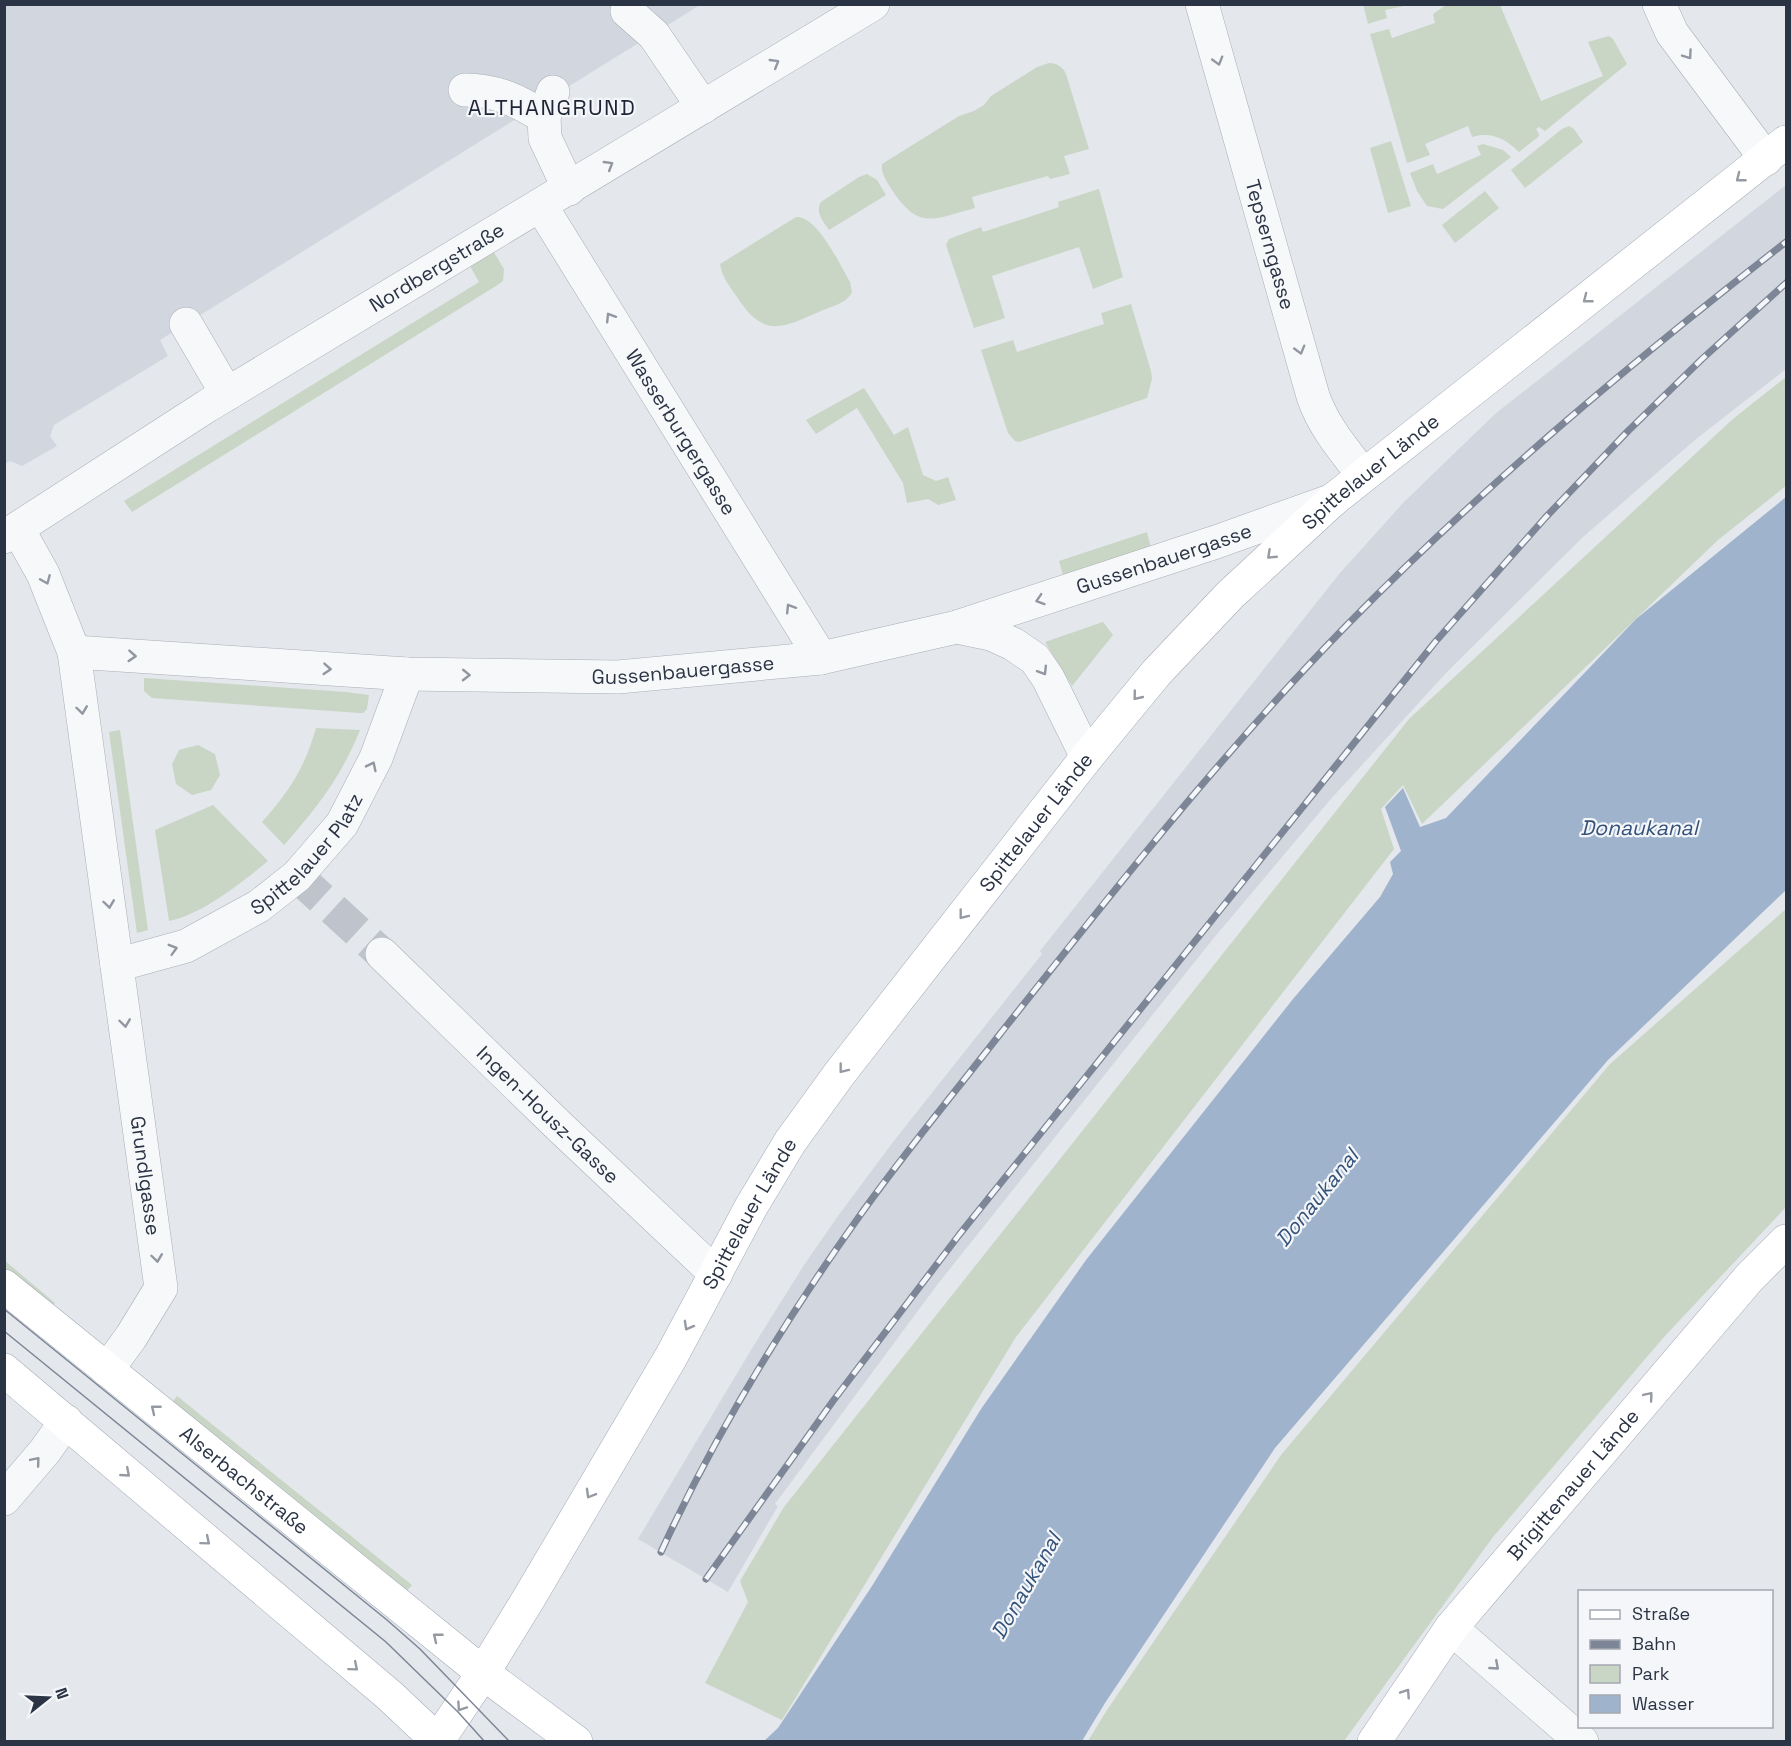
<svg xmlns="http://www.w3.org/2000/svg" width="1791" height="1746" font-family="'Space Grotesk',sans-serif">
  <style>
    .built { fill: #d2d6de }
    .green { fill: #c9d6c5 }
    .water { fill: #9fb4cc }
    .lines { fill: none; stroke-linecap: round; stroke-linejoin: round }
    .minor-tunnel { stroke: #bfc3cb; stroke-width: 33; stroke-dasharray: 33 16; stroke-linecap: butt }
    .minor-casing { stroke: #a9aeb7; stroke-width: 34 }
    .major-casing { stroke: #a3abb8; stroke-width: 34 }
    .minor { stroke: #f7f8fa; stroke-width: 33 }
    .major { stroke: #fff; stroke-width: 33 }
    .tram { stroke: #7d8696; stroke-width: 1.5 }
    .rail-casing { stroke: #7d8696; stroke-width: 7 }
    .rail { stroke: #f4f6f9; stroke-width: 4.5; stroke-dasharray: 14; stroke-linecap: butt }
    .oneway { stroke: #9196a0 }
    .oneway2 { stroke: #959aa2 }
    .labels { text-anchor: middle; stroke-width: 4.5; stroke-linejoin: round; paint-order: stroke }
    .street-label { font-size: 20px; fill: #2b3445; stroke: #f4f6f9 }
    .water-label { font-size: 21px; font-style: italic; fill: #34527a; stroke: #f4f6f9 }
    .quarter-label { font-size: 22px; letter-spacing: 1.5px; fill: #1d2536; stroke: #f4f6f9 }
  </style>
  <rect width="100%" height="100%" fill="#e4e7ec"/>
  <g class="built">
    <path d="M5,5h695l-540,335 8,16 -114,69 -4,11 7,10 -35,20 -12,-5 -5,3z"/>
    <path d="M1786,185v184l-90,70 -113,98 -137,136 -116,127 -117,139 -276,346 -162,219 3,2 -50,86 -90,-53 116,-194 50,-80 34,-49 55,-74 149,-188 -2,-3 300,-378 64,-71 91,-88z"/>
  </g>
  <g class="green">
    <path d="M1363,4h46v1l-24,5 2,8 -19,6z"/>
    <path d="M1446,5h54l41,96 62,-25 -15,-34 21,-6 4,3 14,25 -82,67 -6,-4 -3,2 3,5 -1,3 -19,15c-13,-13 -28,-21 -47,-15l-4,-11 -43,18 5,11 -23,8 -37,-129 19,-5 3,9 43,-15 -2,-9z"/>
    <path d="M1049,63c8,0 14,4 17,11l23,75 -25,7 6,18 -20,5 -2,-3 -76,21 3,11c-41,11 -56,23 -83,-18 -5,-8 -11,-16 -10,-26l77,-48 15,-5 10,-6 7,-9 46,-29z"/>
    <path d="M1569,126l5,3 9,13 -58,46 -14,-18 51,-41z"/>
    <path d="M1391,141l20,65 -23,7 -18,-65z"/>
    <path d="M1483,144l20,6 8,7 -68,52 -16,-3 -10,-15 -7,-18 23,-9 4,10 44,-19 -4,-9z"/>
    <path d="M867,174l10,6 9,15 -57,35c-6,-9 -14,-18 -8,-28l38,-25z"/>
    <path d="M1099,189l24,88 -30,12 -14,-42 -87,29 13,42 -31,10 -28,-83 3,-6 32,-12 2,5 76,-25 -1,-5z"/>
    <path d="M1485,191l14,17 -44,35 -13,-18z"/>
    <path d="M796,217c21,-2 44,48 54,65l2,10c-6,12 -20,14 -31,19 -39,17 -57,28 -84,-14 -7,-10 -15,-20 -17,-33z"/>
    <path d="M490,246l14,23 -1,12 -7,5 -364,226 -8,-11 355,-219 -9,-16z"/>
    <path d="M1131,304l20,67 1,8 -5,19 -128,44 -4,-1 -7,-8 -27,-83 32,-10 4,12 87,-28 -3,-11z"/>
    <path d="M1786,377v109l-68,54 -296,284 -19,-39 -22,24 13,40 -378,488 -234,383 -77,-37 43,-81 -8,-21 44,-74 625,-788 325,-301z"/>
    <path d="M864,388l30,47 14,-8 15,48 13,6 12,-4 8,23 -18,5 -10,-6 -21,4 -4,-20 -46,-75 -41,26 -10,-14z"/>
    <path d="M1147,532l5,20 -89,23 -4,-14z"/>
    <path d="M1103,622l10,13 -41,51 -27,-44z"/>
    <path d="M144,678l202,14 23,3 -2,14 -4,4h-4l-207,-15 -8,-7z"/>
    <path d="M316,728l44,2c-19,47 -43,78 -76,115l-22,-23c27,-30 43,-55 54,-94z"/>
    <path d="M120,730l28,200 -11,3 -28,-201z"/>
    <path d="M198,745l17,9 5,21 -9,15 -19,5 -16,-11 -4,-20 7,-14z"/>
    <path d="M213,805l55,56c-27,22 -65,53 -99,60l-14,-91z"/>
    <path d="M1786,909v298l-122,130 -171,200 -149,204h-256l19,-31 174,-255 329,-391z"/>
    <path d="M4,1260l51,43 -8,9 -42,-36z"/>
    <path d="M177,1396l235,189 -10,11 -233,-189z"/>
  </g>
  <path class="water" d="M1786,497v393l-178,170 -333,388 -170,255 -23,38h-318l14,-13 94,-142 109,-177 105,-149 207,-261 87,-102 13,-23 -3,-12 11,-11 -16,-44 18,-19 17,39 26,-9 190,-199z"/>
  <g class="lines">
    <path class="minor-tunnel" d="M297,876l85,78"/>
    <defs>
      <g id="minor">
        <path id="s1" d="M1202,4l111,392c10,30 31,54 50,79"/>
        <path d="M1659,4l13,29 94,126"/>
        <path d="M627,11l27,24 49,72"/>
        <path d="M465,90c32,0 53,11 79,27"/>
        <path d="M553,92l-9,25 1,21 24,51"/>
        <path id="s2" d="M541,206l280,452"/>
        <path d="M186,324l41,70"/>
        <path id="s3" d="M18,529l25,45 31,78 87,636 -30,49 -24,33"/>
        <path id="s4" d="M4,537l203,-131 666,-402"/>
        <path d="M957,627l34,7 22,10 22,15 13,19 39,79"/>
        <path id="s5" d="M74,652l333,22 211,3 203,-19 136,-31 259,-85 117,-42"/>
        <path id="s6" d="M382,954l178,173 156,147"/>
        <path id="s7" d="M117,965l69,-19 73,-40 38,-30 45,-52 34,-66 31,-84"/>
        <path d="M4,1499l41,-48 21,-30"/>
        <path d="M1451,1628l131,114"/>
      </g>
      <g id="major">
        <path id="s8" d="M4,1286l479,387 93,69"/>
        <path d="M4,1370l385,325 50,47"/>
        <path id="s9" d="M437,1742l46,-69 46,-75 142,-241 80,-150 39,-65 50,-69 247,-316 70,-85 73,-77 104,-96 452,-357"/>
        <path id="s10" d="M1374,1742l77,-114 298,-350 37,-37"/>
      </g>
    </defs>
    <use href="#minor" class="minor-casing"/>
    <use href="#major" class="major-casing"/>
    <use href="#minor" class="minor"/>
    <use href="#major" class="major"/>
    <g class="tram">
      <path d="M4,1309l383,311 33,29 90,93"/>
      <path d="M4,1331l382,311 72,70 27,30"/>
    </g>
    <defs>
      <g id="rail">
        <path d="M661,1552c53,-116 121,-227 195,-331 45,-64 96,-125 144,-187 110,-139 221,-280 345,-407 137,-140 287,-265 441,-385"/>
        <path d="M706,1579l127,-178 126,-166 477,-594 109,-123 83,-87 74,-72 84,-76"/>
      </g>
    </defs>
    <use href="#rail" class="rail-casing"/>
    <use href="#rail" class="rail"/>
  </g>
  <defs><path id="oneway-chevron" d="M-2-3.5L2.5 0L-2 3.5" fill="none" stroke-width="1.6" stroke-linecap="round" stroke-linejoin="round" transform="scale(1.5)"/></defs>
  <g class="oneway">
    <use href="#oneway-chevron" transform="translate(1688 55) rotate(55)"/>
    <use href="#oneway-chevron" transform="translate(1218 61) rotate(74)"/>
    <use href="#oneway-chevron" transform="translate(775 63) rotate(-31)"/>
    <use href="#oneway-chevron" transform="translate(609 165) rotate(-31)"/>
    <use href="#oneway-chevron" transform="translate(610 317) rotate(-122)"/>
    <use href="#oneway-chevron" transform="translate(1300 350) rotate(74)"/>
    <use href="#oneway-chevron" transform="translate(46 580) rotate(67)"/>
    <use href="#oneway-chevron" transform="translate(1040 600) rotate(162)"/>
    <use href="#oneway-chevron" transform="translate(790 608) rotate(-122)"/>
    <use href="#oneway-chevron" transform="translate(132 656) rotate(4)"/>
    <use href="#oneway-chevron" transform="translate(327 669) rotate(4)"/>
    <use href="#oneway-chevron" transform="translate(1043 671) rotate(58)"/>
    <use href="#oneway-chevron" transform="translate(466 675) rotate(1)"/>
    <use href="#oneway-chevron" transform="translate(82 710) rotate(82)"/>
    <use href="#oneway-chevron" transform="translate(372 766) rotate(-64)"/>
    <use href="#oneway-chevron" transform="translate(109 904) rotate(82)"/>
    <use href="#oneway-chevron" transform="translate(173 949) rotate(-16)"/>
    <use href="#oneway-chevron" transform="translate(125 1023) rotate(82)"/>
    <use href="#oneway-chevron" transform="translate(157 1258) rotate(82)"/>
    <use href="#oneway-chevron" transform="translate(36 1461) rotate(-50)"/>
    <use href="#oneway-chevron" transform="translate(1495 1666) rotate(41)"/>
  </g>
  <g class="oneway2">
    <use href="#oneway-chevron" transform="translate(1740 178) rotate(142)"/>
    <use href="#oneway-chevron" transform="translate(1587 299) rotate(142)"/>
    <use href="#oneway-chevron" transform="translate(1271 555) rotate(137)"/>
    <use href="#oneway-chevron" transform="translate(1137 696) rotate(129)"/>
    <use href="#oneway-chevron" transform="translate(963 915) rotate(128)"/>
    <use href="#oneway-chevron" transform="translate(843 1069) rotate(128)"/>
    <use href="#oneway-chevron" transform="translate(688 1326) rotate(119)"/>
    <use href="#oneway-chevron" transform="translate(1649 1396) rotate(-50)"/>
    <use href="#oneway-chevron" transform="translate(155 1409) rotate(-141)"/>
    <use href="#oneway-chevron" transform="translate(126 1473) rotate(41)"/>
    <use href="#oneway-chevron" transform="translate(590 1494) rotate(120)"/>
    <use href="#oneway-chevron" transform="translate(206 1541) rotate(40)"/>
    <use href="#oneway-chevron" transform="translate(437 1637) rotate(-141)"/>
    <use href="#oneway-chevron" transform="translate(354 1667) rotate(40)"/>
    <use href="#oneway-chevron" transform="translate(1406 1693) rotate(-56)"/>
    <use href="#oneway-chevron" transform="translate(461 1707) rotate(124)"/>
  </g>
  <g class="labels">
    <g class="street-label">
      <text dy="7" stroke="none"><textPath href="#s1" startOffset="250">Tepserngasse</textPath></text>
      <text dy="7" stroke="none"><textPath href="#s4" startOffset="510">Nordbergstraße</textPath></text>
      <text dy="7" stroke="none"><textPath href="#s2" startOffset="266">Wasserburgergasse</textPath></text>
      <text dy="7" stroke="none"><textPath href="#s9" startOffset="1586">Spittelauer Lände</textPath></text>
      <text dy="7" stroke="none"><textPath href="#s5" startOffset="1106">Gussenbauergasse</textPath></text>
      <text dy="7" stroke="none"><textPath href="#s5" startOffset="610">Gussenbauergasse</textPath></text>
      <text dy="7" stroke="none"><textPath href="#s9" startOffset="1100">Spittelauer Lände</textPath></text>
      <text dy="7" stroke="none"><textPath href="#s7" startOffset="226">Spittelauer Platz</textPath></text>
      <text dy="7" stroke="none"><textPath href="#s6" startOffset="231">Ingen-Housz-Gasse</textPath></text>
      <text dy="7" stroke="none"><textPath href="#s3" startOffset="664">Grundlgasse</textPath></text>
      <text dy="7" stroke="none"><textPath href="#s9" startOffset="614">Spittelauer Lände</textPath></text>
      <text dy="7" stroke="none"><textPath href="#s8" startOffset="309">Alserbachstraße</textPath></text>
      <text dy="7" stroke="none"><textPath href="#s10" startOffset="326">Brigittenauer Lände</textPath></text>
    </g>
    <g class="water-label">
      <text x="1639" y="835">Donaukanal</text>
      <text transform="translate(1317 1198) rotate(-51)" y="7">Donaukanal</text>
      <text transform="translate(1026 1586) rotate(-60)" y="7">Donaukanal</text>
    </g>
    <g class="quarter-label">
      <text x="552" y="115">ALTHANGRUND</text>
    </g>
  </g>
  <rect width="1791" height="1746" fill="none" stroke="#2b3445" stroke-width="12"/>
  <rect x="1578" y="1590" width="195" height="138" fill="#f4f6f9" stroke="#a4a8b1" stroke-width="1.5"/>
  <rect x="1590" y="1610" width="30" height="9" fill="#ffffff" stroke="#a4a8b1" stroke-width="1.5"/>
  <text x="1632" y="1620" font-size="18" fill="#2b3445">Straße</text>
  <rect x="1590" y="1640" width="30" height="9" fill="#7d8696" stroke="#a4a8b1" stroke-width="1.5"/>
  <text x="1632" y="1650" font-size="18" fill="#2b3445">Bahn</text>
  <rect x="1590" y="1665" width="30" height="18" fill="#c9d6c5" stroke="#a4a8b1" stroke-width="1.5"/>
  <text x="1632" y="1680" font-size="18" fill="#2b3445">Park</text>
  <rect x="1590" y="1695" width="30" height="18" fill="#9fb4cc" stroke="#a4a8b1" stroke-width="1.5"/>
  <text x="1632" y="1710" font-size="18" fill="#2b3445">Wasser</text>
  <g transform="translate(48 1698) rotate(72)" stroke="#f4f6f9" stroke-width="4.5" paint-order="stroke">
  <path d="M0-4.5L10 22L0 15L-10 22Z" fill="#2b3445"/>
  <text y="-9" font-size="16" font-weight="bold" text-anchor="middle" fill="#2b3445">N</text>
  </g>
</svg>
